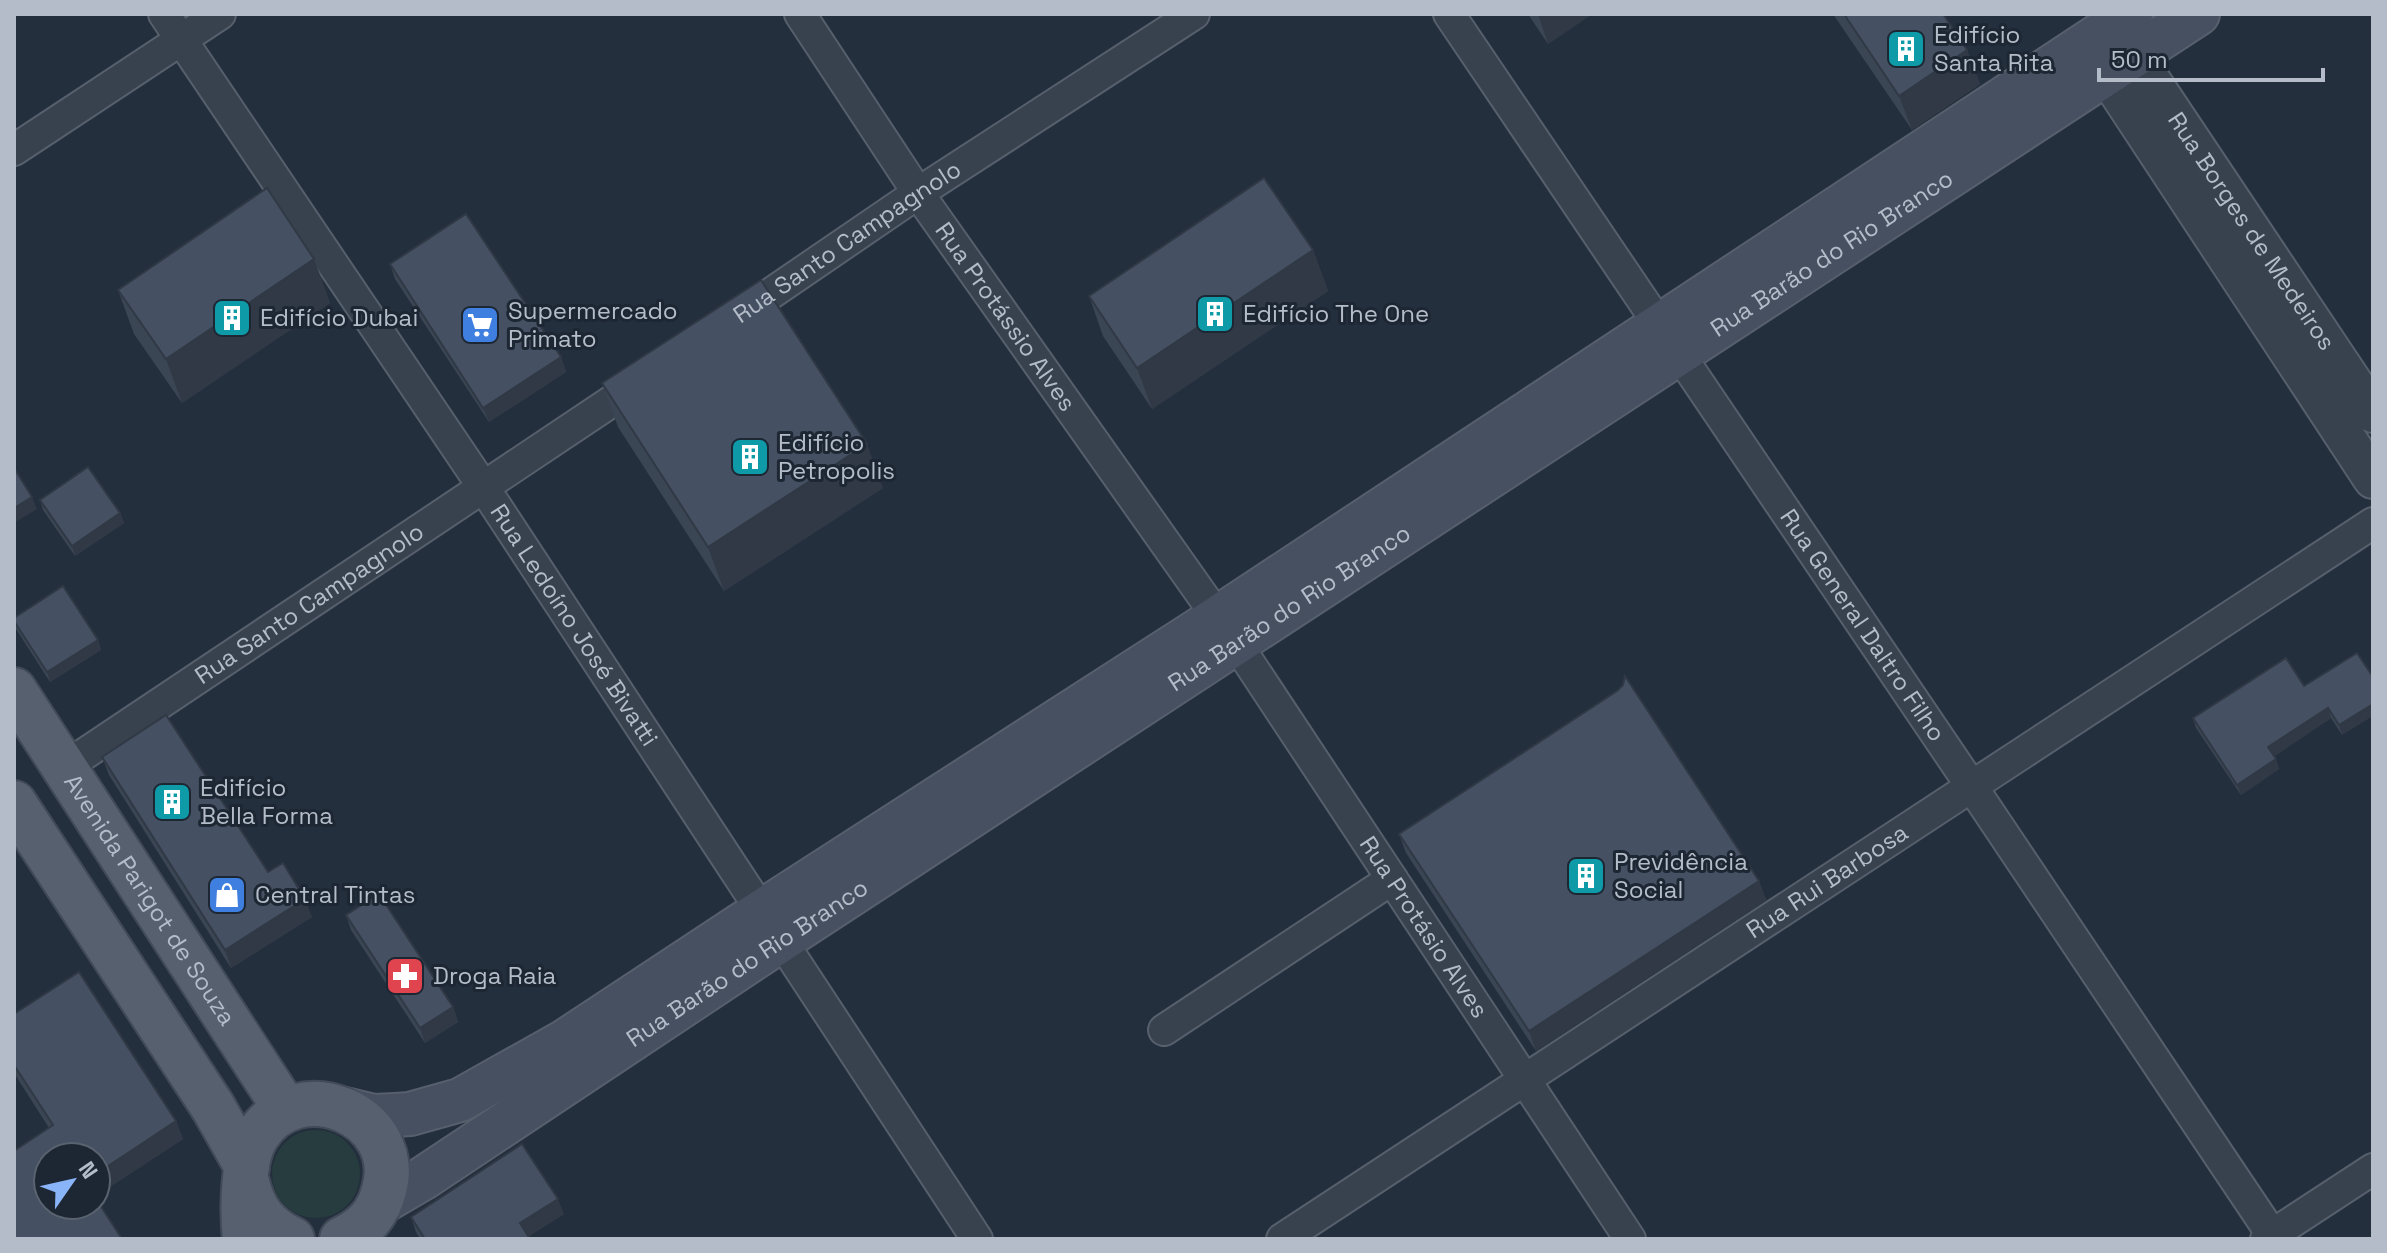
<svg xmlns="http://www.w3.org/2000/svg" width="2387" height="1253" font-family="'Space Grotesk',sans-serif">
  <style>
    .green { fill: #263c3f }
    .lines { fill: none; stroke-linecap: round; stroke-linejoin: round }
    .minor-casing { stroke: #565f6c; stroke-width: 34 }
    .tertiary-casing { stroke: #565f6c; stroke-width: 42 }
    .secondary-casing { stroke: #565f6c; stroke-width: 46 }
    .primary-casing { stroke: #414a57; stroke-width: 48 }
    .minor { stroke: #38414e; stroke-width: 30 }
    .tertiary { stroke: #38414e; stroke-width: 38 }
    .secondary { stroke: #465061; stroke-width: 42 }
    .primary { stroke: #56606e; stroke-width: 44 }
    .wall { fill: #3b4654 }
    .shaded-wall { fill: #303945 }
    .building { fill: #455162; stroke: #303945; stroke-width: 2 }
    .labels { text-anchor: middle; stroke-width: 6; stroke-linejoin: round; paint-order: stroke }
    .poi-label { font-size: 24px; fill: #b4bcc9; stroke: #1d2633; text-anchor: start }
    .street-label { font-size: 24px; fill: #b4bcc9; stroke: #1d2633 }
  </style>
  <rect width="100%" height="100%" fill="#242f3e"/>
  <circle class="green" cx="316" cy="1174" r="44"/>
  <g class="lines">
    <defs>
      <g id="minor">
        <path id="s1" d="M164,14l320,474 493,751"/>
        <path id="s2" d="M800,14l118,179 318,450 394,596"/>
        <path id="s3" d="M1449,14l523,773 303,452"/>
        <path d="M14,150l206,-136"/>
        <path id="s4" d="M738,316l180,-123 276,-179"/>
        <path id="s5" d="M65,767l577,-386"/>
        <path d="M1164,1030l228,-151"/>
        <path id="s6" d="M1282,1239l1091,-716"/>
        <path d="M2266,1239l107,-70"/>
      </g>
      <g id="tertiary">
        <path id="s7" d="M2117,30l256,383"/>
        <path d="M2090,49l283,430"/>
      </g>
      <g id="secondary">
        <path d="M345,1109l29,7 21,-1 15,-1 50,-14 105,-59 197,-130 455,-293 914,-604"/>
        <path id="s8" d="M381,1203l41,-24 358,-238 1418,-927"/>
      </g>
      <g id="primary">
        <path id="s9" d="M14,690l272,420"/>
        <path d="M14,803l199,304 34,60"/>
        <path d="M247,1182c6,27 19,45 45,57"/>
        <path d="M245,1239c-3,-28 -3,-79 12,-103 41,-66 148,-21 127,54 -6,24 -19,38 -42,49"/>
      </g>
    </defs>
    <use href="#minor" class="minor-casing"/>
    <use href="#tertiary" class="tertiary-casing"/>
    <use href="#secondary" class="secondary-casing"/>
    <use href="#primary" class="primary-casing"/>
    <use href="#minor" class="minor"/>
    <use href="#tertiary" class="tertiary"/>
    <use href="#secondary" class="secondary"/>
    <use href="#primary" class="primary"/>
  </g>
  <g class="wall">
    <path d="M1528,14h64l-44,30z"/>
    <path d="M1833,14h110l24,36 13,34 -68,46z"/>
    <path d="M1313,250l15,41 -176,118 -49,-73 -14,-40z"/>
    <path d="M314,259l16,44 -148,100 -48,-69 -16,-44z"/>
    <path d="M390,264l171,93 5,15 -77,50 -94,-143z"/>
    <path d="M602,383l281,105 -159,103 -106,-164z"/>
    <path d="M40,500l80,13 4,10 -49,33 -32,-46z"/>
    <path d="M14,618l84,22 3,10 -51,32 -34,-53z"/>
    <path d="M2357,653l-15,82 -11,-17 -57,38 5,13 -38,26 -45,-67 -3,-10 111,-32z"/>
    <path d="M102,757l166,115 44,45 -81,51 -122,-193z"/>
    <path d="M1399,834l360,47 7,19 -230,151 -130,-198z"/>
    <path d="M346,915l107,92 5,15 -33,21 -74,-113z"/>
    <path d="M14,1014l162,107 7,18 -87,57v-39h-48l1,-29 -35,-55z"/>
    <path d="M564,1214l-35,22 1,3h-110l-4,-7 -5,-15z"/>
  </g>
  <g class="shaded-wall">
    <path d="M1538,14h54l-44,30z"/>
    <path d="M1967,50l13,34 -68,46 -13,-34z"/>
    <path d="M1313,250l15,41 -176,118 -15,-41z"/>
    <path d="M314,259l16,44 -148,100 -16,-44z"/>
    <path d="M561,357l5,15 -77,50 -6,-14z"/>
    <path d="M867,444l16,44 -159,103 -16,-44z"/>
    <path d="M32,497l5,12 -23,14v-15z"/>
    <path d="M120,513l4,10 -49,33 -3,-10z"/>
    <path d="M98,640l3,10 -51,32 -3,-10z"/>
    <path d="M2373,704v12l-31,19 -3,-10z"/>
    <path d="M2328,708l3,10 -59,40 -4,-11z"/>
    <path d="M2276,759l3,10 -38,26 -4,-10z"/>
    <path d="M1759,881l7,19 -230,151 -7,-20z"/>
    <path d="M305,899l7,18 -81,51 -6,-18z"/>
    <path d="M453,1007l5,15 -33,21 -5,-15z"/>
    <path d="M176,1121l7,18 -87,57v-22z"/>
    <path d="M558,1199l6,15 -38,24 -6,-15z"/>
  </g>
  <g class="building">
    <path d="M1844,14h99l24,36 -68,46z"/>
    <path d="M1264,178l49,72 -176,118 -48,-72z"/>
    <path d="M267,188l47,71 -148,100 -48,-69z"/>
    <path d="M466,214l95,143 -78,51 -93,-144z"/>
    <path d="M761,280l106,164 -159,103 -106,-164z"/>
    <path d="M88,467l32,46 -48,33 -32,-46z"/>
    <path d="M14,468l18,29 -18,11z"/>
    <path d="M63,586l35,54 -51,32 -33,-51v-3z"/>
    <path d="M2357,653l16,24v27l-34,21 -11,-17 -60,39 8,12 -39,26 -44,-67 93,-60 18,28z"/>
    <path d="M1625,676l134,205 -230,150 -130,-197 218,-143 6,-6z"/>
    <path d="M166,715l102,157 15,-9 22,36 -80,51 -123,-193z"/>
    <path d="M379,894l74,113 -33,21 -74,-113z"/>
    <path d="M79,972l97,149 -80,53v-17h-48v48h48v-6l26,40h-108v-88l39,-26 -39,-60v-51z"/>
    <path d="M522,1144l36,55 -38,24 10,16h-105l-14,-22z"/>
  </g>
  <defs>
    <symbol id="building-square" viewBox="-11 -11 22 22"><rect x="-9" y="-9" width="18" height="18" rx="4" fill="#0f9aa8" stroke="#1d2633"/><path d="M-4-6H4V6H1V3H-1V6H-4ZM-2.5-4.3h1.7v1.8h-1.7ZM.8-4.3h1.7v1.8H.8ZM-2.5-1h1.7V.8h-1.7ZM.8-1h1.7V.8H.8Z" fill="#fff"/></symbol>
    <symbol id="supermarket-square" viewBox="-11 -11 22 22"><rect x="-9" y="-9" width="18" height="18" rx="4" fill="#3f7fe0" stroke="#1d2633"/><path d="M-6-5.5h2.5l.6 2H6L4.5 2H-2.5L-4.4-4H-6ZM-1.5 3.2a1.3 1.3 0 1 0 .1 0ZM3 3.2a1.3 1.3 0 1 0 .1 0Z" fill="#fff"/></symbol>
    <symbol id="shop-square" viewBox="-11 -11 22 22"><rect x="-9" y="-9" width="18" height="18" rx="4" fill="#3f7fe0" stroke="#1d2633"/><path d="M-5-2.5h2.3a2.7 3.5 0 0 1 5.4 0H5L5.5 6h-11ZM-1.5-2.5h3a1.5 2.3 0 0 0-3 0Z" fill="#fff"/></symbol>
    <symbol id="pharmacy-square" viewBox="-11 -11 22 22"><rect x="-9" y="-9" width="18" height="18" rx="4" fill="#e0444e" stroke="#1d2633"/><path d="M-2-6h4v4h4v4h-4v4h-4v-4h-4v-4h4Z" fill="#fff"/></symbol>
  </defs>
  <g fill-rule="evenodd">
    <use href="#building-square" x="1884" y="27" width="44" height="44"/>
    <use href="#building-square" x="1193" y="292" width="44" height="44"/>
    <use href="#building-square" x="210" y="296" width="44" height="44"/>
    <use href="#supermarket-square" x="458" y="303" width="44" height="44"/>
    <use href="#building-square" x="728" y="435" width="44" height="44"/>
    <use href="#building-square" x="150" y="780" width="44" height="44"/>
    <use href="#building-square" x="1564" y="854" width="44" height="44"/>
    <use href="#shop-square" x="205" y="873" width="44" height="44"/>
    <use href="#pharmacy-square" x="383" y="954" width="44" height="44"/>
  </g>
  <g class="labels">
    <g class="poi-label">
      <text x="1934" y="43">Edifício<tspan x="1934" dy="28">Santa Rita</tspan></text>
      <text x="508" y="319">Supermercado<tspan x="508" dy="28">Primato</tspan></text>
      <text x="1243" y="322">Edifício The One</text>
      <text x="260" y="326">Edifício Dubai</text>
      <text x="778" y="451">Edifício<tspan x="778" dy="28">Petropolis</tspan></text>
      <text x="200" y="796">Edifício<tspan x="200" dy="28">Bella Forma</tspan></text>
      <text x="1614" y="870">Previdência<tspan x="1614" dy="28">Social</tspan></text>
      <text x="255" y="903">Central Tintas</text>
      <text x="433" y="984">Droga Raia</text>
    </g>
    <g class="street-label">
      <text dy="8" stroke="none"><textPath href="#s7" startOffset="242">Rua Borges de Medeiros</textPath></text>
      <text dy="8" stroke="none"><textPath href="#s4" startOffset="132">Rua Santo Campagnolo</textPath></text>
      <text dy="8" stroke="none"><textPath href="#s8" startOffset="1734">Rua Barão do Rio Branco</textPath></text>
      <text dy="8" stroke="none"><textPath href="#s2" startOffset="366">Rua Protássio Alves</textPath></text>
      <text dy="8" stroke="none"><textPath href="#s5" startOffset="294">Rua Santo Campagnolo</textPath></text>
      <text dy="8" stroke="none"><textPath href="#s8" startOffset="1086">Rua Barão do Rio Branco</textPath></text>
      <text dy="8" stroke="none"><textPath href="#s1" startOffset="736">Rua Ledoíno José Bivatti</textPath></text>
      <text dy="8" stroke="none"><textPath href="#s3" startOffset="738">Rua General Daltro Filho</textPath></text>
      <text dy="8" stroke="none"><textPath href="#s6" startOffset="652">Rua Rui Barbosa</textPath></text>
      <text dy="8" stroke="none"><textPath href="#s9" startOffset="250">Avenida Parigot de Souza</textPath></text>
      <text dy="8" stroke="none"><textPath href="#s2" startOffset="1106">Rua Protásio Alves</textPath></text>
      <text dy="8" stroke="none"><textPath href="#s8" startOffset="438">Rua Barão do Rio Branco</textPath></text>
    </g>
  </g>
  <rect width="2387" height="1253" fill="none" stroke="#b4bcc9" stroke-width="32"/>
  <g transform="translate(72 1181) rotate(56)"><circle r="38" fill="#1d2633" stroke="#59626f" stroke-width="2"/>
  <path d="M0-6L14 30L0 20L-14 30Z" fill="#8ab4f8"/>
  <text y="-12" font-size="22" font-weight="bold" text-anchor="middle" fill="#b4bcc9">N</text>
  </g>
  <path d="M2099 68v12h224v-12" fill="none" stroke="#b4bcc9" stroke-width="4"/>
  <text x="2111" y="68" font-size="24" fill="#b4bcc9" stroke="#1d2633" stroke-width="6" paint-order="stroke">50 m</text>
</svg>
